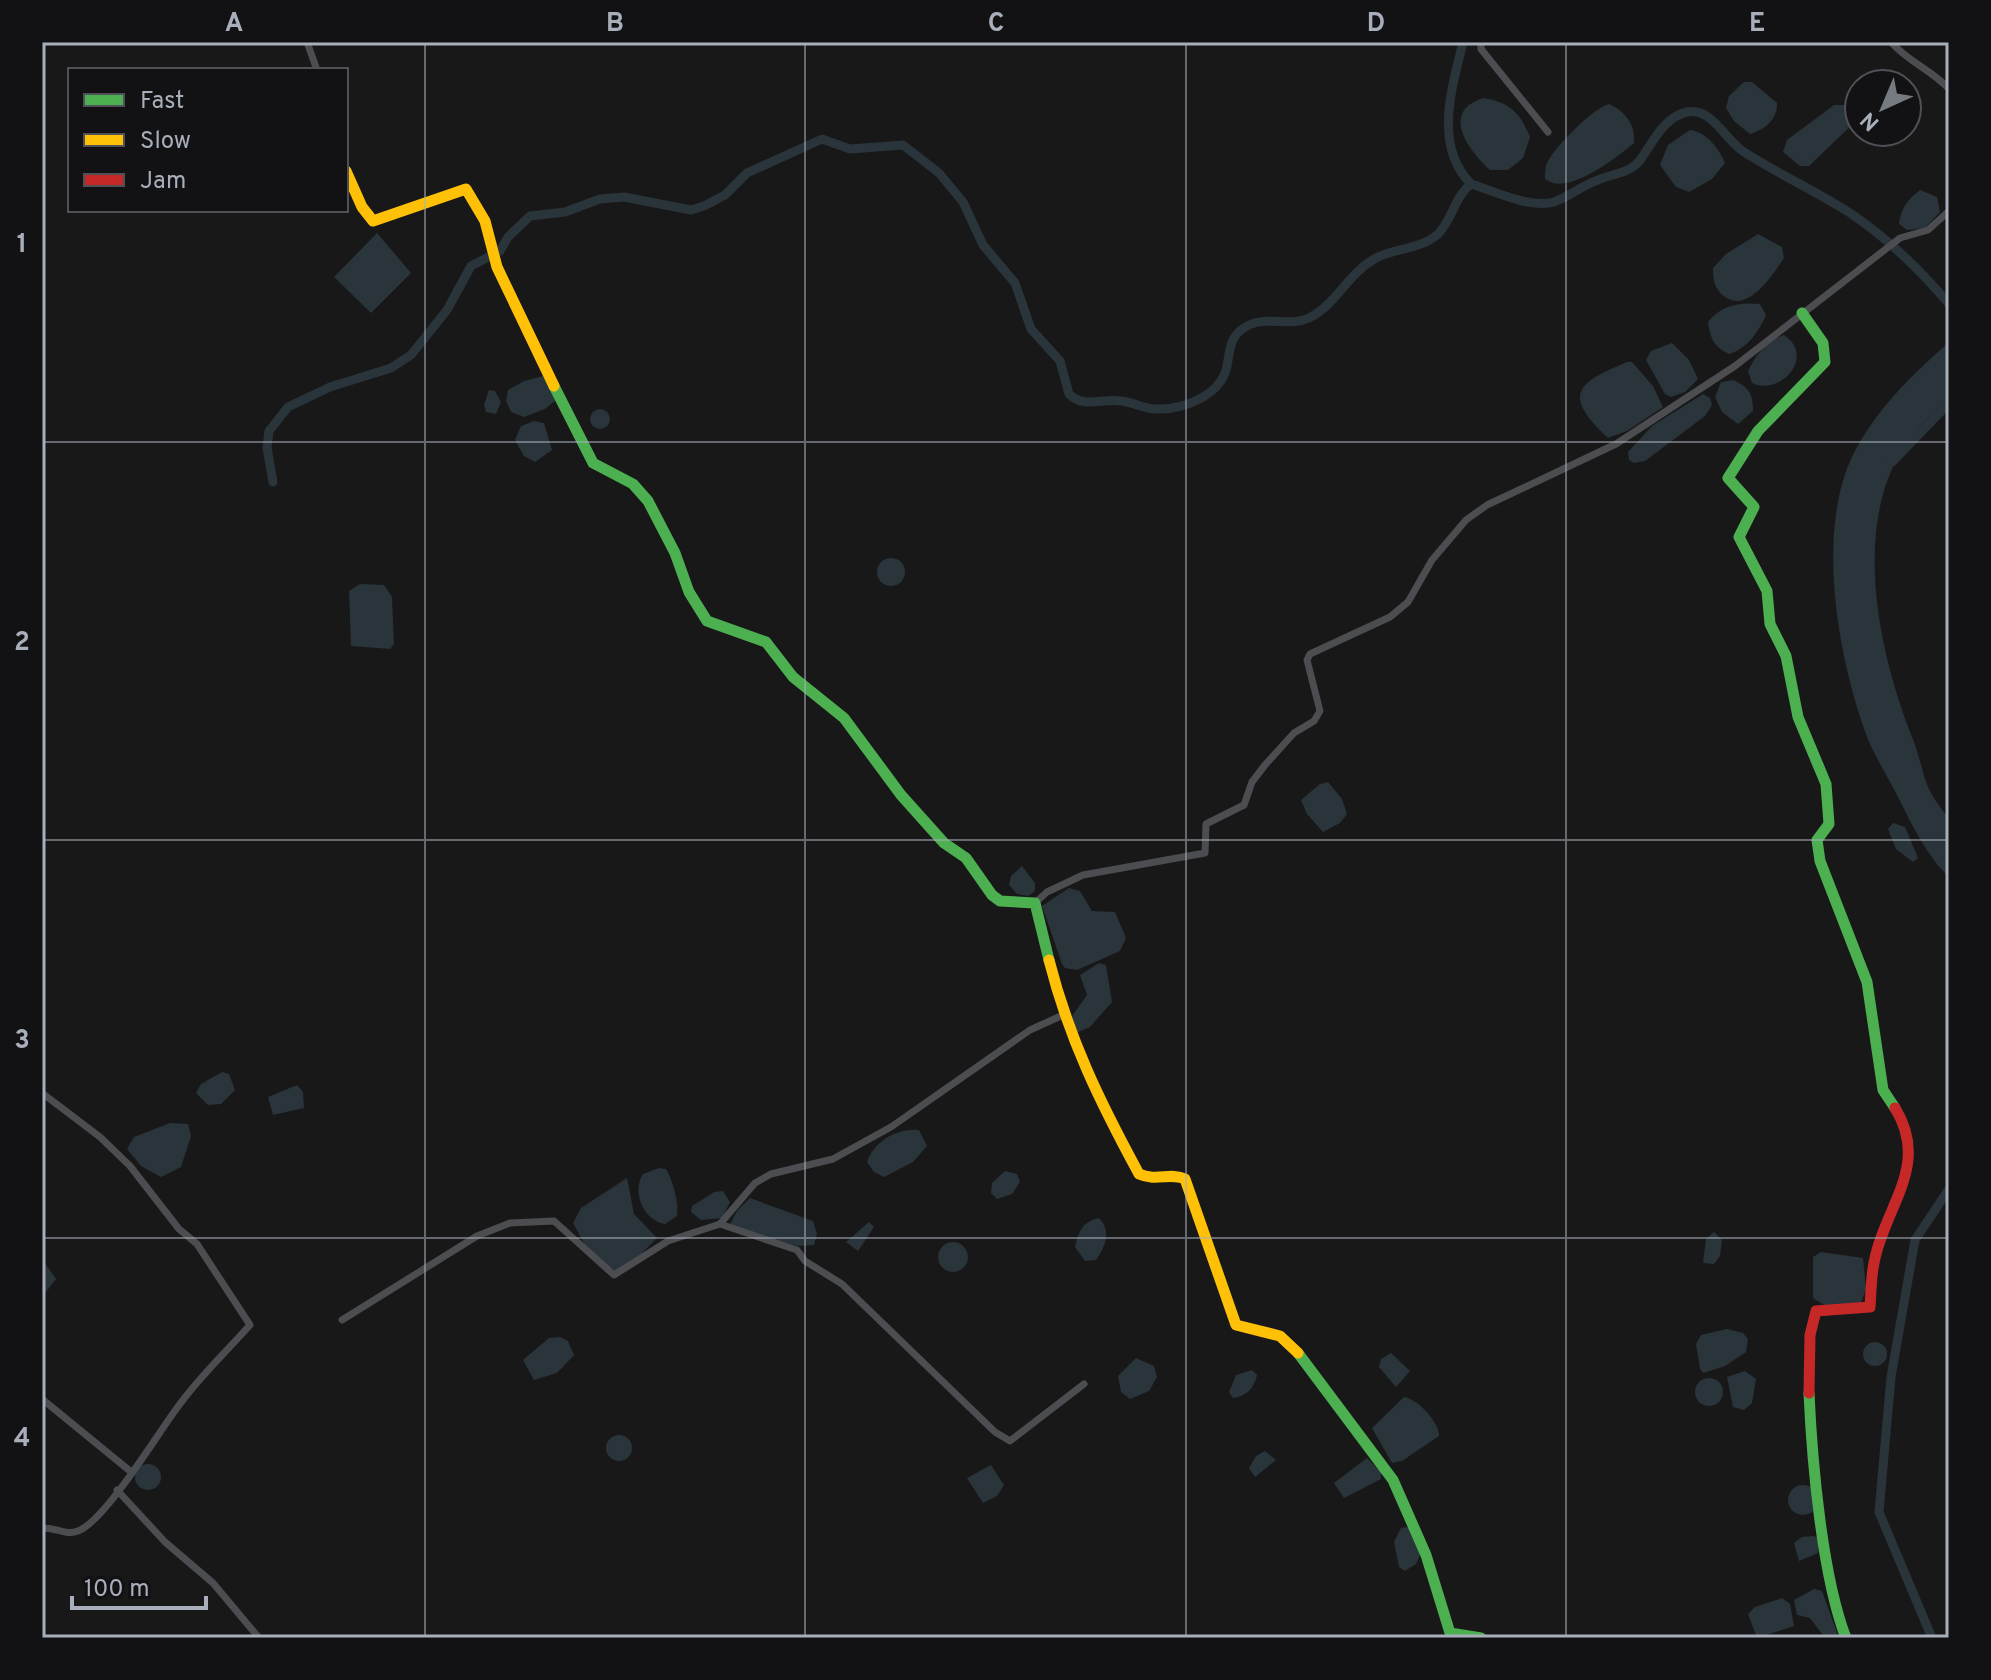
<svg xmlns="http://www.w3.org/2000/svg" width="1991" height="1680" font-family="Overpass,sans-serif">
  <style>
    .water { fill: #2a343b }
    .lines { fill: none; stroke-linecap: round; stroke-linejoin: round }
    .canal { stroke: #2a343b; stroke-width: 9 }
    .street { stroke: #4b4d51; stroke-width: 7 }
    .fast { stroke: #4caf50; stroke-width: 11 }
    .slow { stroke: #ffc107; stroke-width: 11 }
    .jam { stroke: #c62828; stroke-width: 11 }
    .grid { fill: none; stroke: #a8afba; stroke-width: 2; stroke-opacity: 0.55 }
    .neatline { fill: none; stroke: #a8afba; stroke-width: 3 }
    .grid-label { font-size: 26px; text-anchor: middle; font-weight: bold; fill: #a8afba }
  </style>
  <rect width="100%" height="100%" fill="#181818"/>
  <g class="water">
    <path d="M1744,82h8l25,21c1,16 -13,27 -27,31l-16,-13 -8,-13 3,-12z"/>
    <path d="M1483,98c27,4 37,15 47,39l-7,21 -15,12h-18c-22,-20 -50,-58 -7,-72z"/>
    <path d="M1609,104c16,7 27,21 25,39 -18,15 -67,54 -89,36 0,-6 0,-13 3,-18 8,-15 45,-53 61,-57z"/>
    <path d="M1834,105h12l8,6 1,11 -46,44h-9l-17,-14 4,-12z"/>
    <path d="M1690,130c17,2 29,19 35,33l-13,16 -23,13 -13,-5 -16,-22 8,-20z"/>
    <path d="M1920,190l17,7 3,15 -15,16 -18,2 -8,-6c2,-16 8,-24 21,-34z"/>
    <path d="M377,233l34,40 -40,40 -37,-36z"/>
    <path d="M1758,234l24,13 2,11c-12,18 -36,55 -59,39 -11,-8 -12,-17 -12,-29l13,-14z"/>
    <path d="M1760,304l6,11c-7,16 -19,34 -37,39 -15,-7 -19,-16 -21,-32 13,-17 31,-20 52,-18z"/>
    <path d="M1784,335c32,21 -3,62 -32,48l-4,-12c8,-16 18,-30 36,-36z"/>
    <path d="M1949,342v56c-16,15 -34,31 -46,50 -51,82 -24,205 9,289 15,38 7,46 37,81v59c-23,-22 -38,-54 -52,-82 -9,-18 -20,-35 -28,-53 -30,-77 -54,-207 -17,-285 23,-47 59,-81 97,-115z"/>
    <path d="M1672,343l17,17 9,19 -13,13 -14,5 -6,-3 -19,-34 5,-9z"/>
    <path d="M1627,362h5l21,24 10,21 -36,24 -19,7c-47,-44 -31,-55 19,-76z"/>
    <path d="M543,376l13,24 -11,9 -21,8 -13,-5 -5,-11 2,-11 16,-9z"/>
    <path d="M1733,380c16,7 20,14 20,31l-15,13 -16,-12 -7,-15 6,-15z"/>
    <path d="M489,390l6,1 6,11 -5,12 -10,-2 -2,-7z"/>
    <path d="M1703,394l7,4 2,7 -7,11 -60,45 -11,2 -5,-3 -1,-8 24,-26z"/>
    <circle cx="600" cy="419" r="10"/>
    <path d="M534,421l10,2 8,27 -17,12 -11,-6 -9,-16 6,-14z"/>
    <circle cx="891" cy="572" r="14"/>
    <path d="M360,584l24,1 8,12 2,47 -4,5 -39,-3 -2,-55z"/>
    <path d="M1328,782l14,17 5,15 -7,9 -17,9 -16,-18 -6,-14 19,-16z"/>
    <path d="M1893,823l12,4 13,31 -5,4 -17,-13 -8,-20z"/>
    <path d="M1022,866l13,17v8l-7,5 -11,-2 -8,-9 2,-9z"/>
    <path d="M1069,888l11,3 12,20 23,1 11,26 -6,13 -43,19 -12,-2 -3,-4 -20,-58z"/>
    <path d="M1099,963l7,2 6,37 -22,25 -14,6 -6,-14 17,-24 -7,-20z"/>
    <path d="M222,1072l7,2 6,16 -14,14 -13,1 -12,-12 5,-9z"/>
    <path d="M297,1085l6,7 1,16 -31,7 -5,-18z"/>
    <path d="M170,1123l18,1 3,12 -10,31 -20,10 -20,-11 -14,-17 7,-12z"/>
    <path d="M919,1130l8,16 -14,16 -29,15 -10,-5 -7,-10c7,-21 30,-34 52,-32z"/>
    <path d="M659,1168l7,1c7,12 13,33 11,47l-12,8c-21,-3 -34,-32 -22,-50z"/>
    <path d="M1005,1171l12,3 3,8 -8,12 -15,5 -6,-6 1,-10z"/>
    <path d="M627,1178l7,36 23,24 -20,20 -22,14 -29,-25 -13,-24 8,-15z"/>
    <path d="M723,1191l7,11 -8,16 -21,2 -10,-8 1,-6 22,-14z"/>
    <path d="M750,1198l63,23 4,13 -3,11 -16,1 -69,-20 8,-15z"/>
    <path d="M1099,1218c13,13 6,29 -3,42l-11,1 -10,-14c3,-15 8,-26 24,-29z"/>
    <path d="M869,1222l5,5 -16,24 -12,-9z"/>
    <path d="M1714,1232l8,8 -2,16 -6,8 -11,-1 3,-24z"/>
    <circle cx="953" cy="1257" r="15"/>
    <path d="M1821,1252l42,6 3,31 -6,16h-36l-11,-7v-41z"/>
    <path d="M42,1259l14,20 -14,18z"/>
    <path d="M1727,1329l16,4 5,6 -2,13 -21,14 -22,7 -3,-4 -4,-25 5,-9z"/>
    <path d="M560,1337l8,4 6,14 -17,18 -23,7 -11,-20 26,-22z"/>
    <circle cx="1875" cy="1354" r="12"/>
    <path d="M1391,1353l19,18 -14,16 -17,-20 2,-8z"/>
    <path d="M1136,1358l18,8 3,11 -8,14 -19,8 -9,-7 -3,-16z"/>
    <path d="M1252,1370l5,5c-3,13 -10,21 -24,23l-4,-6 7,-17z"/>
    <path d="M1745,1371l11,8 -4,24 -8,7 -11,-3 -6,-30z"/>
    <circle cx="1709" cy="1392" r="14"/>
    <path d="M1404,1397c14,2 35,25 35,39l-37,25 -10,2 -20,-35z"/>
    <circle cx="619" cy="1448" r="13"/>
    <path d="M1265,1451l11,9 -21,17 -6,-9 7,-12z"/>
    <path d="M1367,1458l14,14v7l-37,19 -10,-15z"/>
    <circle cx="148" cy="1477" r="13"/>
    <path d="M991,1465l13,20 -7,11 -14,7 -16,-25z"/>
    <circle cx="1803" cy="1500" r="15"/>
    <path d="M1407,1527l6,4 8,22 -5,11 -11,7 -6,-4 -5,-25 7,-14z"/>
    <path d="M1814,1536l6,3 -2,14 -19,8 -5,-18 8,-6z"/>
    <path d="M1814,1589l8,2 17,47h-14l-15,-20 -13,-3 -3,-15z"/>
    <path d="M1782,1598l8,6 4,22 -37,12 -9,-24 7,-7z"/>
  </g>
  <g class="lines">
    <g class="canal">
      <path d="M1463,42c-11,46 -30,104 8,142"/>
      <path d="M1892,462l57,-59"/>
      <path d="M273,482l-6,-34 2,-17 19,-24 42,-20 61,-19 20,-13 36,-45 24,-44 29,-15 8,-14 22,-21 35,-4 35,-13 24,-2 67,13 13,-4 21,-11 22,-22 75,-34 28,10 53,-4 36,28 24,29 20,43 32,38 16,46 29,32 9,33c15,15 33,4 52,7 12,1 23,8 35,8 25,1 62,-12 70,-39 5,-19 1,-34 23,-45 19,-9 41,2 60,-7 28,-14 39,-45 67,-60 19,-10 46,-9 62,-24 15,-15 16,-37 33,-50 23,7 60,25 83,18 16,-6 29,-17 44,-22 16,-7 32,-6 43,-21 12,-17 23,-42 46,-47 25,-5 38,28 57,40 34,22 72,39 106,61 36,24 71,58 99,91"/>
      <path d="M1932,1638l-53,-126 12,-135 24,-137 34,-51"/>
    </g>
    <g class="street">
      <path d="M307,42l10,28"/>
      <path d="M1481,42v7l67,83"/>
      <path d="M1891,42c17,20 41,28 58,47"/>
      <path d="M1035,903l12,-11 36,-17 122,-22 1,-29 38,-19 8,-23 13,-17 29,-32 20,-12 6,-10 -13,-51 3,-6 80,-37 18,-15 24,-42 34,-40 21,-15 129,-61 119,-78 165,-128 28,-8 21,-19"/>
      <path d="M42,1093l58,44 30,29 49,63 18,15 53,81c-24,27 -52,53 -73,83 -19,25 -72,113 -99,123 -12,5 -24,-4 -36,-3"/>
      <path d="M720,1224l77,26 8,11 37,23 153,148 15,9 74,-57"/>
      <path d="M342,1320l135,-84 33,-13 44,-2 60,54 54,-34 52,-17 35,-41 16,-9 62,-15 58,-32 139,-97 33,-15"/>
      <path d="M42,1399l88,72"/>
      <path d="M117,1490l48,52 48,41 46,55"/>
    </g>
    <g class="fast">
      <path d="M1802,313l21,30 2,19 -67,69 -30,47 26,29 -15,30 28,54 3,33 16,32 12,61 28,67 3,40 -12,16 3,21 47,121 16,108 12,18"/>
      <path d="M554,386l39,77 40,21 15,17 27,52 14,39 18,29 59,21 27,35 51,41 57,77 43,48 22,15 26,37 8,6 35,2 14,57"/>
      <path d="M1298,1353l95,127 33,75 24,78 31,5"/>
      <path d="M1809,1393c3,68 13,183 37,245"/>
    </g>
    <g class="slow">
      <path d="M346,171l16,36 11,14 93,-32 19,32 12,46 57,119"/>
      <path d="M1049,960c20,79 51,142 90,214 18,8 31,-2 46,5l51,146 44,11 18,17"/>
    </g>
    <path class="jam" d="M1809,1393l1,-58 6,-24 54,-4c1,-14 1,-30 4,-44 10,-56 57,-97 21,-155"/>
  </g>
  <path class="grid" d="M425,42v1596M805,42v1596M1186,42v1596M1566,42v1596M42,442h1907M42,840h1907M42,1238h1907"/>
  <rect width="1991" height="1680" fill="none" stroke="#121214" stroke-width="88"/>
  <rect x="68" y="68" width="280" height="144" fill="#121214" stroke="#4e5156" stroke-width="2"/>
  <rect x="84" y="94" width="40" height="12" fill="#4caf50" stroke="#4e5156" stroke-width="2"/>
  <text x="140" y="108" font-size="24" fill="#a8afba">Fast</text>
  <rect x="84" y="134" width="40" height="12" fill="#ffc107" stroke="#4e5156" stroke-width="2"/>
  <text x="140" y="148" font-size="24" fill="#a8afba">Slow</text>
  <rect x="84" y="174" width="40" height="12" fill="#c62828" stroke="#4e5156" stroke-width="2"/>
  <text x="140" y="188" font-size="24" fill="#a8afba">Jam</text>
  <g transform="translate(1883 108) rotate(224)"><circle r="38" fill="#121214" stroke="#4e5156" stroke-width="2"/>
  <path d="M0-6L14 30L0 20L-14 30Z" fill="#767a81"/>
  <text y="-12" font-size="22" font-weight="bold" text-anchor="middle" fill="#a8afba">N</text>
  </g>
  <path d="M72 1596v12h134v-12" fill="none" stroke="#a8afba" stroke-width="4"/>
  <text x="84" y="1596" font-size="24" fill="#a8afba" stroke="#121214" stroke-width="6" paint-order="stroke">100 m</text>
  <rect x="44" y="44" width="1903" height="1592" class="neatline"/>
  <g class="grid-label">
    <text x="234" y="31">A</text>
    <text x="615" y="31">B</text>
    <text x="996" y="31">C</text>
    <text x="1376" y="31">D</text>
    <text x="1757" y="31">E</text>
    <text x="22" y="252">1</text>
    <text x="22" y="650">2</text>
    <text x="22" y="1048">3</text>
    <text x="22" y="1446">4</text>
  </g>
</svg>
